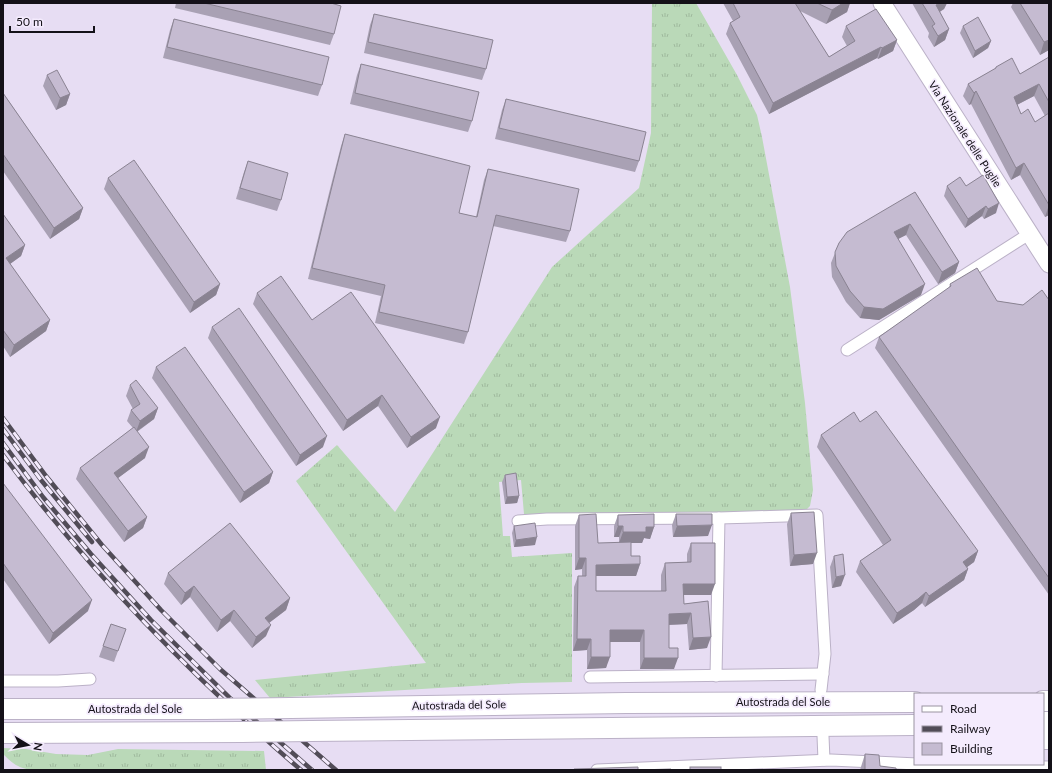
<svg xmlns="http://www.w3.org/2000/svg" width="1052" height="773" font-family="Lato,sans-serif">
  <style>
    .grass { fill: url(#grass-tufts) }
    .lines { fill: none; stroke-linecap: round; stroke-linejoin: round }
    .street-casing { stroke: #bbb1c7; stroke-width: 13 }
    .primary-casing { stroke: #bbb1c7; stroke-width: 19 }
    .highway-casing { stroke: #bbb1c7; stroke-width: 22 }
    .street { stroke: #fff; stroke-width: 11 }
    .primary { stroke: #fff; stroke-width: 17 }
    .highway { stroke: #fff; stroke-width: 20 }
    .rail-casing { stroke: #514c57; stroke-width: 4.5 }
    .rail { stroke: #f4ebfd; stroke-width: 3; stroke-dasharray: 9; stroke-linecap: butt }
    .highway-bridge-casing { stroke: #bbb1c7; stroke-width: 22; stroke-linecap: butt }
    .highway-bridge { stroke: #fff; stroke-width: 20 }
    .wall { fill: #a9a1b4; fill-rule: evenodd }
    .shaded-wall { fill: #8a8392 }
    .building { fill: #c5bbd1; stroke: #8a8392 }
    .labels { text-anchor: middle; stroke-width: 3.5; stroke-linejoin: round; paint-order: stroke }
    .street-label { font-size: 11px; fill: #141118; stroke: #f4ebfd }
  </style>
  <defs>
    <pattern id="grass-tufts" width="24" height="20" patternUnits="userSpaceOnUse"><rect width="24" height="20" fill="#bad9b8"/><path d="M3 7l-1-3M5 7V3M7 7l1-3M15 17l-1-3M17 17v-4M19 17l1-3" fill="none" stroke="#9fb99d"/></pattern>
  </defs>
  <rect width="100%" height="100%" fill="#e7ddf3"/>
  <g class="grass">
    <path d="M652,3h44l41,72 20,40 5,22 28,150 15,116 8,87 -3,16 -3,3 -7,4 -276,1 -3,-34 -22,2 4,54h7l2,21 60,-4v129l-50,1 -252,15 -15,-18 171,-17 -130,-182 41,-36 58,67 157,-245 87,-79 12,-55z"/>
    <path d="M3,748l23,1 30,5 32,1 30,-6 146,2 2,19h-234c-14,-2 -19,-6 -29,-16z"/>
  </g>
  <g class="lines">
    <defs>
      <g id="street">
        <path d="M847,350l182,-116"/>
        <path d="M719,518l98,-3 8,139 -4,36"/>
        <path d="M518,521l29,-2 172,-1 -3,158"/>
        <path d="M590,677l233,-3"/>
        <path d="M3,681h55l32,-2"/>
        <path d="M823,736l1,24"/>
        <path d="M597,770l234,-10 130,6 88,1"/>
      </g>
      <path id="primary" d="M882,3l167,261"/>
      <g id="highway">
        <path d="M1043,701h6"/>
        <path d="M291,708l335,-5 289,-1"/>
        <path d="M3,709h201"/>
        <path d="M1043,722h6"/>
        <path d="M311,731l604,-6"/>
        <path d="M3,733l239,-1"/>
        <path d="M1043,739h6"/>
      </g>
    </defs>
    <use href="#street" class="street-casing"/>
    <use href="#primary" class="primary-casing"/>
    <use href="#highway" class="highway-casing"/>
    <use href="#street" class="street"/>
    <use href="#primary" class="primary"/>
    <use href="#highway" class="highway"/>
    <defs>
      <g id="rail">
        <path d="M3,418l43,58 56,69 59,65 59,59 116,101"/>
        <path d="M3,429l38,51 51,62"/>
        <path d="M3,443l40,54 48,57 60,66 80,79 81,71"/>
        <path d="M3,455c87,117 188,221 298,315"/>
      </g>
    </defs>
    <use href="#rail" class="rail-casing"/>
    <use href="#rail" class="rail"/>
    <defs>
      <g id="highway-bridge">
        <path d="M204,709l87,-1"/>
        <path d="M242,732l69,-1"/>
      </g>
    </defs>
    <use href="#highway-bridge" class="highway-bridge-casing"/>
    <use href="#highway-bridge" class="highway-bridge"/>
  </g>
  <g class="wall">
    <path d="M176,3h155l3,31 -4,11 -155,-37z"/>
    <path d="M723,3h127l-3,9 -21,12 -26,-13 29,46 18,-11 -5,-9 4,-11 51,14 -4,11 -15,8 -1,-1 -108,56 -43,-80 4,-11 3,-2z"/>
    <path d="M912,3h35l-3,6 -4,3 9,17 -4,11 -11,7 -6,-10 1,-4z"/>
    <path d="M1013,3h36v47l-9,5 -29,-48z"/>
    <path d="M374,14l112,55 -4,11 -118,-27 6,-28z"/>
    <path d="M174,19l148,66 -4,11 -155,-38 7,-28z"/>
    <path d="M963,26l28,15 -3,7 -15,10 -13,-25z"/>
    <path d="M1049,57v158l-4,2 -25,-42 -9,5 -40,-76 -2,1 -6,-9 5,-12 27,-15 1,-2 24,7zM1034,96l11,20 -10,6 -14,-8 -4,-9z"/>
    <path d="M361,64l111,57 -4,11 -118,-28 7,-29z"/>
    <path d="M47,75l23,19 -4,11 -10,5 -13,-24z"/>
    <path d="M3,93l80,115 -4,11 -29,20 -47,-68z"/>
    <path d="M506,99l133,62 -4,11 -140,-33 7,-29z"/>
    <path d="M345,134l114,79 17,4 8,-37 4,-11 82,62 -4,11 -73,-16 -25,106 -4,12 -89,-21 6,-27 -73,-17 21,-86 12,-47z"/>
    <path d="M248,161l33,39 -4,11 -41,-12 8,-27z"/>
    <path d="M108,178l112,106 -4,11 -26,18 -86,-124z"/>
    <path d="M947,186h19l30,27 -12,6 -2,-3 -17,12 -21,-32z"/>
    <path d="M915,192l44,70 -4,11 -17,11 -32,-49 -8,4 23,56 -42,25 -19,-2 -14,-16 -14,-25 -1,-14 8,-20z"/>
    <path d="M3,214l22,31 -4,11 -11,8 40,56 -4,11 -36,26 -7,-11z"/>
    <path d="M950,284l47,17 26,4 26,-5v295l-174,-247 4,-11 70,-49z"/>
    <path d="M257,293l55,27 124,108 -29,20 -29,-42 -35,25 -90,-127z"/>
    <path d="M212,327l111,120 -27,19 -88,-128z"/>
    <path d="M156,367l117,105 -4,11 -29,20 -88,-125z"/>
    <path d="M130,385l28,23 -4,11 -17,13 8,26 -27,20 29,39 -4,11 -19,14 -48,-63 4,-11 53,-40 -6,-7 4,-11 2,-1 -7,-13z"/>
    <path d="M860,422l118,129 -4,11 -7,5 1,2 -4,11 -39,27 -3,-4 -8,7 -21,14 -37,-52 4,-11 23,-16 -66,-98 4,-12z"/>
    <path d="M505,475l14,21 -2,7 -12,1 -3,-22z"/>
    <path d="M3,483l85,128 -39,33 -46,-65z"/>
    <path d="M791,513l22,51 -23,2 -3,-42z"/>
    <path d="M676,514l32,22 -35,1 -1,-12z"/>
    <path d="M579,515l19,28h21v-6h-5v-11l4,-11 36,12 -4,12 -6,-1 -2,5h-11v13l9,8 -4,12h-40v15h65v-16l4,-12 22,-1v-8l4,-11 20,52h-28l1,9 24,-3 -1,47 -18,2 -2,-26 -18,1v23l5,21h-34v-27h-30l-4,26 -19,1v-19l-14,1 1,-64 4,-11h4v-7l-7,1v-44z"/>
    <path d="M514,526l21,19 -21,2 -2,-14z"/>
    <path d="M834,556l7,30 -9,2 -2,-21z"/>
    <path d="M168,573l122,25 -4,12 -17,13 -3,13 -14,12 -22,-27 -13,11 -27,-35 -9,8 -17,-21z"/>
    <path d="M111,624l15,5 -12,33 -15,-5z"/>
    <path d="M865,754l15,12 16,4h-36z"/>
  </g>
  <g class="shaded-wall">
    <path d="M843,3h7l-3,9 -21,12 6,-14z"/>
    <path d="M940,3h7l-3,6 -12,7 4,-11z"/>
    <path d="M949,29l-4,11 -11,7 4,-11z"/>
    <path d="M897,40l-4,11 -15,8 4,-11z"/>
    <path d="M1049,40v10l-9,5 4,-13z"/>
    <path d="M991,41l-3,7 -15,10 2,-7z"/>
    <path d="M881,47l-4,11 -108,56 4,-11z"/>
    <path d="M1039,84l-5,12 -25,13 5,-12z"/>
    <path d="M976,91l-5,13 -2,1 5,-12z"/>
    <path d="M70,94l-4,11 -10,5 4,-12z"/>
    <path d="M1024,163l-4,12 -9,5 5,-12z"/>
    <path d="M999,203l-3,10 -12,6 4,-10z"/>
    <path d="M1049,205v10l-4,2z"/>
    <path d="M986,206l-4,10 -17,12 3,-9z"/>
    <path d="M83,208l-4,11 -29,20 4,-11z"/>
    <path d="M910,224l-4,11 -16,8 4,-11z"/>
    <path d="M25,245l-4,11 -18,13 3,-11z"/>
    <path d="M959,262l-4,11 -17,11 4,-12z"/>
    <path d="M220,284l-4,11 -26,18 4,-11z"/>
    <path d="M925,284l-4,11 -42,25 -19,-2 4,-11z"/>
    <path d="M50,320l-4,11 -36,26 4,-12z"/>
    <path d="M382,395l-4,11 -35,25 4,-11z"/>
    <path d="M158,408l-4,11 -18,13 4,-11z"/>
    <path d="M440,417l-4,11 -29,20 4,-11z"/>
    <path d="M327,436l-4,11 -27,19 4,-11z"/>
    <path d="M149,447l-4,11 -35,26 4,-11z"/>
    <path d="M273,472l-4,11 -29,20 4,-11z"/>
    <path d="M519,496l-2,7 -12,1 2,-7z"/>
    <path d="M147,517l-4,11 -19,14 4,-11z"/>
    <path d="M712,525l-4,11 -35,1 4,-11z"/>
    <path d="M618,526h5l-4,11h-5z"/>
    <path d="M646,527h8l-4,12 -6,-1 -2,5h-23l4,-11z"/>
    <path d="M537,537l-2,8 -21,2 2,-7z"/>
    <path d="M978,551l-4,11 -15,11 4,-11z"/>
    <path d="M817,553l-4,11 -23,2 4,-11z"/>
    <path d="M579,558h7l-4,11 -7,1z"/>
    <path d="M640,564l-4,12h-44l4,-11z"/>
    <path d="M968,569l-4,11 -39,27 4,-11z"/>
    <path d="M845,575l-4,11 -9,2 4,-11z"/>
    <path d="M683,584h32l-4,11h-32z"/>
    <path d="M194,586l-4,11 -9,8 4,-12z"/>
    <path d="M926,592l-4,11 -8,7 -21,14 4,-11z"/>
    <path d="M290,598l-4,12 -25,19 4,-11z"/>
    <path d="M92,600l-4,11 -39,33 4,-11z"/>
    <path d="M234,610l-4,11 -13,11 4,-12z"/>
    <path d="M691,613l-4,11 -22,1 4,-11z"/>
    <path d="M271,625l-5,11 -14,12 4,-11z"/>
    <path d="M610,630h34l-4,12h-34z"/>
    <path d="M711,637l-4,11 -18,2 4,-12z"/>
    <path d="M577,639h14l-4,11 -14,1z"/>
    <path d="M591,657h19l-4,11 -19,1z"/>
    <path d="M644,658h34l-4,11h-34z"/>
  </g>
  <g class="building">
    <path d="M204,3h127l10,3 -7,28z"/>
    <path d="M733,3h62l34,54 26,-16 -9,-15 30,-17 21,31 -15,8 -1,-1 -108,56 -43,-80 10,-6z"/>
    <path d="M817,3h26l-11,7z"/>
    <path d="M922,3h18l-4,2 13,24 -11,7 -6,-10 3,-2z"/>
    <path d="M1020,3h29v37l-5,2z"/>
    <path d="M374,14l119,26 -7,29 -118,-27z"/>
    <path d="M978,17l13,24 -16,10 -12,-25z"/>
    <path d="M174,19l155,38 -7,28 -155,-38z"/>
    <path d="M1049,57v45l-10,-18 -25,13 7,17 7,-5 7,13 14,-9v92l-25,-42 -8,5 -40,-77 -2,2 -6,-9 28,-16v-1l16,-9 8,16z"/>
    <path d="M361,64l118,28 -7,29 -117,-28z"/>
    <path d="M57,70l13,24 -10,4 -13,-23z"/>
    <path d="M3,93l80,115 -29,20 -51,-74z"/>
    <path d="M506,99l140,33 -7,29 -140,-33z"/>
    <path d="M345,134l125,32 -11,47 18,4 11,-48 91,20 -9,42 -74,-16 -28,117 -89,-20 6,-27 -73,-17 21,-86z"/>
    <path d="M134,160l86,124 -26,18 -86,-124z"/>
    <path d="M248,161l40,12 -7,27 -41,-12z"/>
    <path d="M983,175l16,28 -11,6 -2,-3 -18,13 -21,-33 13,-9 6,9z"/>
    <path d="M915,192l44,70 -17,10 -32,-48 -16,8 31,52 -42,25 -19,-2 -14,-16 -14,-25 -1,-14 4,-9 8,-11z"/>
    <path d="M3,214l22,31 -19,13 44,62 -36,25 -11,-15z"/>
    <path d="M977,268l20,33 26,4 19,-15 7,10v278l-170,-241 72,-51 -1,-2z"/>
    <path d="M281,276l31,44 39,-28 89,125 -29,20 -29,-42 -35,25 -90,-127z"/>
    <path d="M239,308l88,128 -27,19 -88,-128z"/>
    <path d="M185,347l88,125 -29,20 -88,-125z"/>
    <path d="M136,380l22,28 -18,13 -9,-11 9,-6 -10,-19z"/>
    <path d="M876,411l102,140 -15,11 5,7 -39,27 -3,-4 -8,7 -21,14 -37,-52 31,-21 -70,-105 33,-23 6,10z"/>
    <path d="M134,427l15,20 -35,26 33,44 -19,14 -48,-63z"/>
    <path d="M516,473l3,23 -12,1 -2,-22z"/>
    <path d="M3,483l89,117 -39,33 -50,-70z"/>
    <path d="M814,512l3,41 -23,2 -3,-42z"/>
    <path d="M596,514l2,29 33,-1v14h9v8l-44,1v26h70l-1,-28 26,-1v-19h24v41h-32l1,20 24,-3 3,36 -18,1 -2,-25 -22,1v34h9v10h-34v-28h-34v27h-19v-18h-14l1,-63h8v-18h-7v-43z"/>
    <path d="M654,514v13h-8v5h-23v-6h-5v-11z"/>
    <path d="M676,514h36v11l-35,1z"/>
    <path d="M230,523l60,75 -25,20 6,7 -15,12 -22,-27 -13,10 -27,-34 -9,7 -17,-20z"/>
    <path d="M535,523l2,14 -21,3 -2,-14z"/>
    <path d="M843,554l2,21 -9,2 -2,-21z"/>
    <path d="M111,624l15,5 -8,22 -15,-5z"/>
    <path d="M865,754l14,1 1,11 16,2v2h-31z"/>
    <path d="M638,767v3l33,-1v1h-97v-1z"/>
    <rect x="690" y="767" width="31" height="3"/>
  </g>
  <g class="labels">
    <g class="street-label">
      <text transform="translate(965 134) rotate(57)" y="4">Via Nazionale delle Puglie</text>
      <text x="783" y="706">Autostrada del Sole</text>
      <text transform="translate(459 705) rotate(-1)" y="4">Autostrada del Sole</text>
      <text x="135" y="713">Autostrada del Sole</text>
    </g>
  </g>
  <rect width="1052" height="773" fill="none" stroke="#141118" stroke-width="8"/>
  <rect x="914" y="693" width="130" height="72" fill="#f4ebfd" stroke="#9a94a1"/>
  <rect x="922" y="706" width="20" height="6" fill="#ffffff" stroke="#9a94a1"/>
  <text x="950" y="713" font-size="12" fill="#141118">Road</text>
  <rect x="922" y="726" width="20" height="6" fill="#514c57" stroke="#9a94a1"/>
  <text x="950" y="733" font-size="12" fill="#141118">Railway</text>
  <rect x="922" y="743" width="20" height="12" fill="#c5bbd1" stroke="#9a94a1"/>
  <text x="950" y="753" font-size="12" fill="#141118">Building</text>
  <g transform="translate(28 745) rotate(100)" stroke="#f4ebfd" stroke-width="3" paint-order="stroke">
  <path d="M0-3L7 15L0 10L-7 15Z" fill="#141118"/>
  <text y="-6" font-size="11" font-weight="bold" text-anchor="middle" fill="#141118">N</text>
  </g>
  <path d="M10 26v6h84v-6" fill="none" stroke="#141118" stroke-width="2"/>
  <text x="16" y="26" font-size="12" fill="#141118" stroke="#f4ebfd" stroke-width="3" paint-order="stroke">50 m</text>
</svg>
